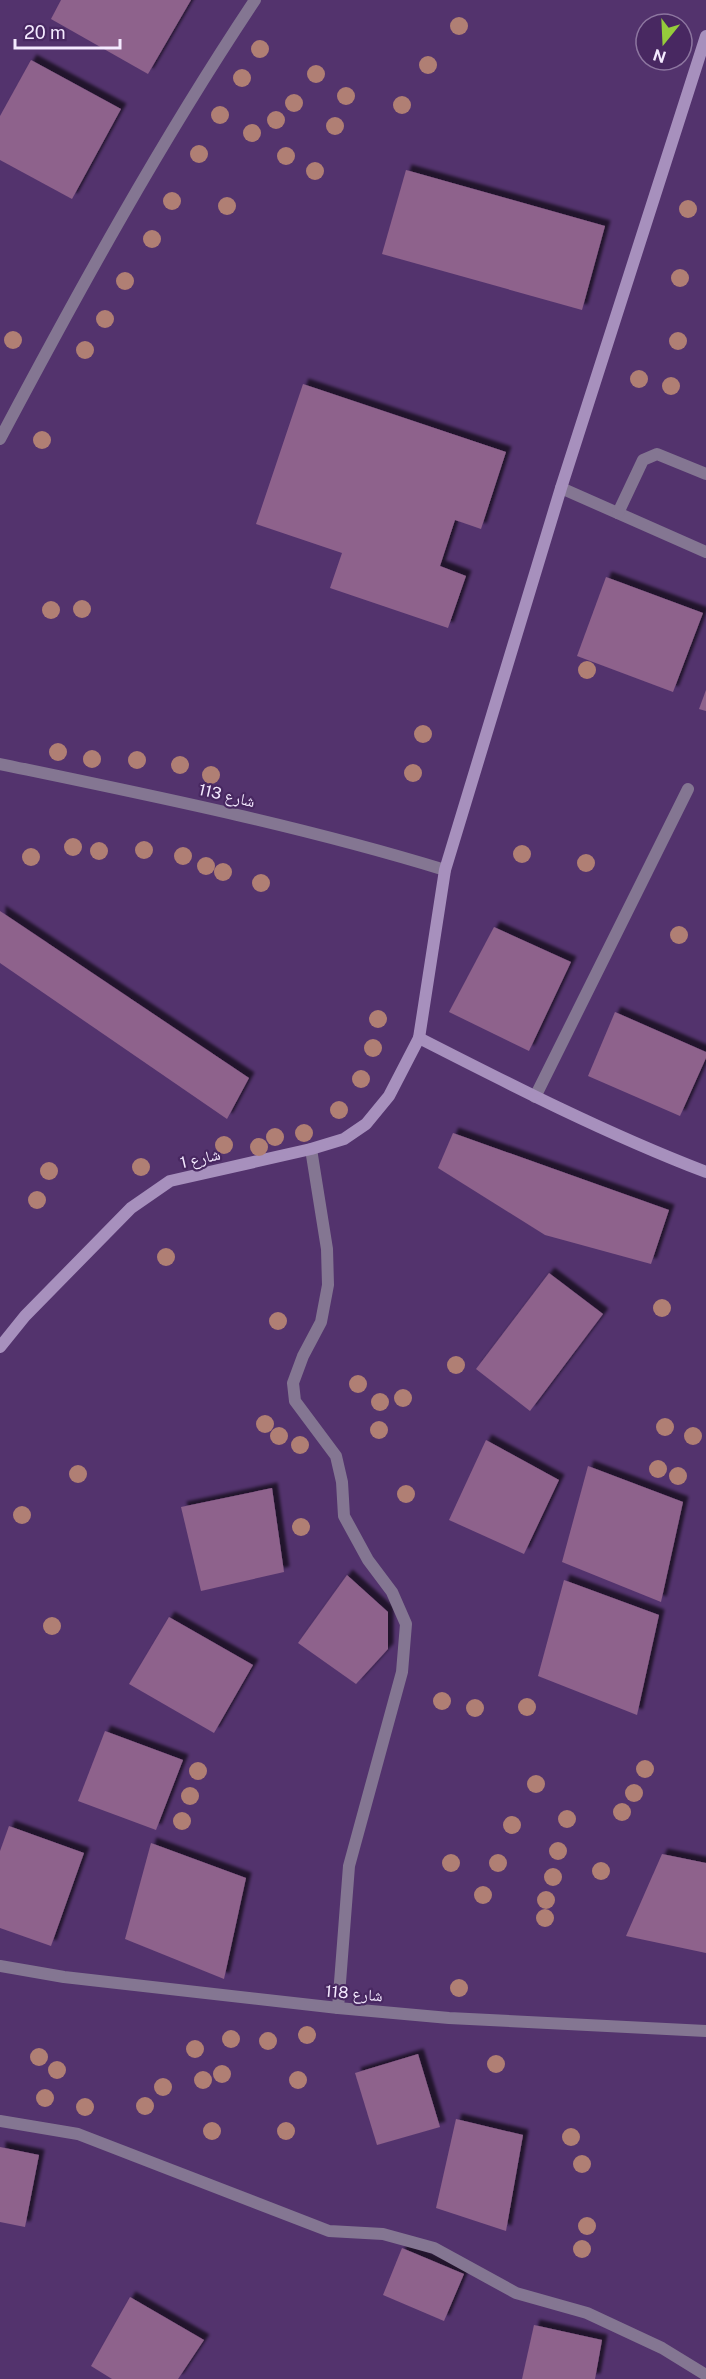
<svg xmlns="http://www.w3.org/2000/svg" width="706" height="2379" font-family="'Public Sans','Noto Naskh Arabic',sans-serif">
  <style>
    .building { fill: #8e628c; filter: url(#shadow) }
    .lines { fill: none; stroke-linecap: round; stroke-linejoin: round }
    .lane { stroke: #847692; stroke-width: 12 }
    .street { stroke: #847692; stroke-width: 12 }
    .secondary { stroke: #a790bd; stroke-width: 12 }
    .tree { fill: #b07f74 }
    .labels { text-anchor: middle; stroke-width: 4.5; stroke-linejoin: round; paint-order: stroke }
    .street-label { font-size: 16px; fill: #f4eaff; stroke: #482861 }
  </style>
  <defs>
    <filter id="shadow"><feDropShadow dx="5.5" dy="-5.5" stdDeviation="1.5" flood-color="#0009"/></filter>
  </defs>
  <rect width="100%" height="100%" fill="#53336d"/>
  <g class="building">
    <path d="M61,0h130l-43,74 -97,-55z"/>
    <path d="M31,60l90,49 -49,90 -72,-39v-44z"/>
    <path d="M406,170l199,56 -23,84 -200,-56z"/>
    <path d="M303,384l203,68 -25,77 -26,-9 -15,46 26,10 -18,52 -118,-40 12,-35 -86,-29z"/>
    <path d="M606,577l97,36 -30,79 -96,-36z"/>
    <path d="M706,690v21l-7,-2z"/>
    <path d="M0,911l249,167 -22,41 -227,-156z"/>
    <path d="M494,927l77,35 -42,89 -80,-39z"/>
    <path d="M615,1012l91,40v6l-26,58 -92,-40z"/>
    <path d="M453,1133l216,77 -18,54 -106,-29 -107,-67z"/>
    <path d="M549,1273l54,41 -73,97 -54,-42z"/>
    <path d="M486,1440l73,40 -35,74 -75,-34z"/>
    <path d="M588,1466l95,36 -22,100 -99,-40z"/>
    <path d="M272,1488l12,84 -83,19 -20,-84z"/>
    <path d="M347,1575l41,37v37l-32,35 -58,-41z"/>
    <path d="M564,1580l95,35 -22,100 -99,-39z"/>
    <path d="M169,1617l84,48 -39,68 -85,-49z"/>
    <path d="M105,1731l78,29 -27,70 -78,-29z"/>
    <path d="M9,1826l75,27 -33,93 -51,-18v-77z"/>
    <path d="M151,1843l95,35 -22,101 -99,-40z"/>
    <path d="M662,1854l44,9v90l-80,-17z"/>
    <path d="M418,2054l22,73 -63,18 -22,-72z"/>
    <path d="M456,2119l67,16 -17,96 -70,-23z"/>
    <path d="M0,2147l39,8 -14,72 -25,-5z"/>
    <path d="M402,2248l62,26 -20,47 -61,-26z"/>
    <path d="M130,2297l74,43 -26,39h-66l-21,-13z"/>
    <path d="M534,2325l68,15 -7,39h-73z"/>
  </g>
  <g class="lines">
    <g class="lane">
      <path d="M561,488l145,64"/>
      <path d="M618,513l25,-53 14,-6 49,20"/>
    </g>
    <g class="street">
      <path d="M0,439c79,-149 161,-298 255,-439"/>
      <path d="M0,764c149,31 298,61 445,106"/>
      <path d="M535,1097l153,-308"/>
      <path d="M311,1149l16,100 1,36 -7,37 -18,34 -10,27 2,18 41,55 6,26 2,34 24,44 24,32 14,32 -4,48 -53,194 -11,142"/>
      <path d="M0,1966l64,11 274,31 111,10 257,13"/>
      <path d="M0,2121l78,13 251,97 54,3 51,14 82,45 71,20 75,35 44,27"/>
    </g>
    <g class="secondary">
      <path d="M419,1038c94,48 188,96 287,134"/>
      <path d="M0,1347l25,-31 106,-108 39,-27 141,-32 33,-10 22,-15 23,-28 30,-58 26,-168 116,-382 145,-452"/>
    </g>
  </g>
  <g class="tree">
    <circle cx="459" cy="26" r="9"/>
    <circle cx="260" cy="49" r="9"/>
    <circle cx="428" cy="65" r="9"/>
    <circle cx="316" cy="74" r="9"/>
    <circle cx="242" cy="78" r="9"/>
    <circle cx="346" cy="96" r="9"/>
    <circle cx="294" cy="103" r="9"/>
    <circle cx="402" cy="105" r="9"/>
    <circle cx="220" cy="115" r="9"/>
    <circle cx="276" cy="120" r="9"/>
    <circle cx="335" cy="126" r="9"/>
    <circle cx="252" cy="133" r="9"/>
    <circle cx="199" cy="154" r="9"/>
    <circle cx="286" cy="156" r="9"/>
    <circle cx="315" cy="171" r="9"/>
    <circle cx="172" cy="201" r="9"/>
    <circle cx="227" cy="206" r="9"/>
    <circle cx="688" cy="209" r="9"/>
    <circle cx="152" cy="239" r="9"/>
    <circle cx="680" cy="278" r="9"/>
    <circle cx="125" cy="281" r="9"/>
    <circle cx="105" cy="319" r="9"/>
    <circle cx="13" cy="340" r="9"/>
    <circle cx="678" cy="341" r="9"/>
    <circle cx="85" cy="350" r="9"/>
    <circle cx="639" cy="379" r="9"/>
    <circle cx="671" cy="386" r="9"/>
    <circle cx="42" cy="440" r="9"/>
    <circle cx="82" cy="609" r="9"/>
    <circle cx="51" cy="610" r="9"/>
    <circle cx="587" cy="670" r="9"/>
    <circle cx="423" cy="734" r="9"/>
    <circle cx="58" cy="752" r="9"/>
    <circle cx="92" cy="759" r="9"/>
    <circle cx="137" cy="760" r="9"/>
    <circle cx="180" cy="765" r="9"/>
    <circle cx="413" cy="773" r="9"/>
    <circle cx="211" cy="775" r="9"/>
    <circle cx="73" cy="847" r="9"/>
    <circle cx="144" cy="850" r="9"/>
    <circle cx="99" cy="851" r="9"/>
    <circle cx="522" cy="854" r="9"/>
    <circle cx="183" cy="856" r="9"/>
    <circle cx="31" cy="857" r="9"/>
    <circle cx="586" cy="863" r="9"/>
    <circle cx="206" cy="866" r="9"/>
    <circle cx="223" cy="872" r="9"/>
    <circle cx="261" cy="883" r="9"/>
    <circle cx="679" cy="935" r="9"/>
    <circle cx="378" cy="1019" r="9"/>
    <circle cx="373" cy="1048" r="9"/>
    <circle cx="361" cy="1079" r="9"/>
    <circle cx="339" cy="1110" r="9"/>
    <circle cx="304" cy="1133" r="9"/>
    <circle cx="275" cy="1137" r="9"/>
    <circle cx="224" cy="1145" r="9"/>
    <circle cx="259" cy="1147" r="9"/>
    <circle cx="141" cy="1167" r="9"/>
    <circle cx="49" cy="1171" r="9"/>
    <circle cx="37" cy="1200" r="9"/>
    <circle cx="166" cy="1257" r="9"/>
    <circle cx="662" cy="1308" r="9"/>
    <circle cx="278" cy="1321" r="9"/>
    <circle cx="456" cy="1365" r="9"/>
    <circle cx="358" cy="1384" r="9"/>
    <circle cx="403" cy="1398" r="9"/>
    <circle cx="380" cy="1402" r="9"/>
    <circle cx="265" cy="1424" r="9"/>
    <circle cx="665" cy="1427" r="9"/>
    <circle cx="379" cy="1430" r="9"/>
    <circle cx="279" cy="1436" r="9"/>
    <circle cx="693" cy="1436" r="9"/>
    <circle cx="300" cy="1445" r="9"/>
    <circle cx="658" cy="1469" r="9"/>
    <circle cx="78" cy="1474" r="9"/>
    <circle cx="678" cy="1476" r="9"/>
    <circle cx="406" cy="1494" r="9"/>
    <circle cx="22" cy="1515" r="9"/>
    <circle cx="301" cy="1527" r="9"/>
    <circle cx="52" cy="1626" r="9"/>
    <circle cx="442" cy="1701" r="9"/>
    <circle cx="527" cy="1707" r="9"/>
    <circle cx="475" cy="1708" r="9"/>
    <circle cx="645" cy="1769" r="9"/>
    <circle cx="198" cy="1771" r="9"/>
    <circle cx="536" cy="1784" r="9"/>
    <circle cx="634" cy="1793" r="9"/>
    <circle cx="190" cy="1796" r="9"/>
    <circle cx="622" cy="1812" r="9"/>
    <circle cx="567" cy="1819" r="9"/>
    <circle cx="182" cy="1821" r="9"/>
    <circle cx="512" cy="1825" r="9"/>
    <circle cx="558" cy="1851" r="9"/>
    <circle cx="451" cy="1863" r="9"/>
    <circle cx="498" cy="1863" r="9"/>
    <circle cx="601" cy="1871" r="9"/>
    <circle cx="553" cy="1877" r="9"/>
    <circle cx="483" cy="1895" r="9"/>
    <circle cx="546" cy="1900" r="9"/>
    <circle cx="545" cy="1918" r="9"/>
    <circle cx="459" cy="1988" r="9"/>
    <circle cx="307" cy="2035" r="9"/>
    <circle cx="231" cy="2039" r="9"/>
    <circle cx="268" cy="2041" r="9"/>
    <circle cx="195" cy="2049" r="9"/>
    <circle cx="39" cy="2057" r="9"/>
    <circle cx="496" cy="2064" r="9"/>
    <circle cx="57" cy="2070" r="9"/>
    <circle cx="222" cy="2074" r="9"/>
    <circle cx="203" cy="2080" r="9"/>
    <circle cx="298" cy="2080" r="9"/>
    <circle cx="163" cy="2087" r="9"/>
    <circle cx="45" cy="2098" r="9"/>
    <circle cx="145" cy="2106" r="9"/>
    <circle cx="85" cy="2107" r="9"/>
    <circle cx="212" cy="2131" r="9"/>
    <circle cx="286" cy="2131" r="9"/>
    <circle cx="571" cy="2137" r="9"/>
    <circle cx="582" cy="2164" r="9"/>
    <circle cx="587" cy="2226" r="9"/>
    <circle cx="582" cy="2249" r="9"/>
  </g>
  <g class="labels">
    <g class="street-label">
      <text transform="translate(227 795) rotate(13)" y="6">شارع 113</text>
      <text transform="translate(200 1158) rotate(-13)" y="6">شارع 1</text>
      <text transform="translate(354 1993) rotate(5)" y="6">شارع 118</text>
    </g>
  </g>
  <g transform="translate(664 42) rotate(198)"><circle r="28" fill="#482861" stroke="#8d76a0" stroke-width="1.5"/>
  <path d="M0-4.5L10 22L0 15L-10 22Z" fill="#95cc3b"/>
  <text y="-9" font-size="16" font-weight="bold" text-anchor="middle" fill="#f4eaff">N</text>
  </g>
  <path d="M15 39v9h105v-9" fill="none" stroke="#f4eaff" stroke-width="3"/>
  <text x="24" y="39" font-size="18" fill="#f4eaff" stroke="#482861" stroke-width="4.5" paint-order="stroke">20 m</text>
</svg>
